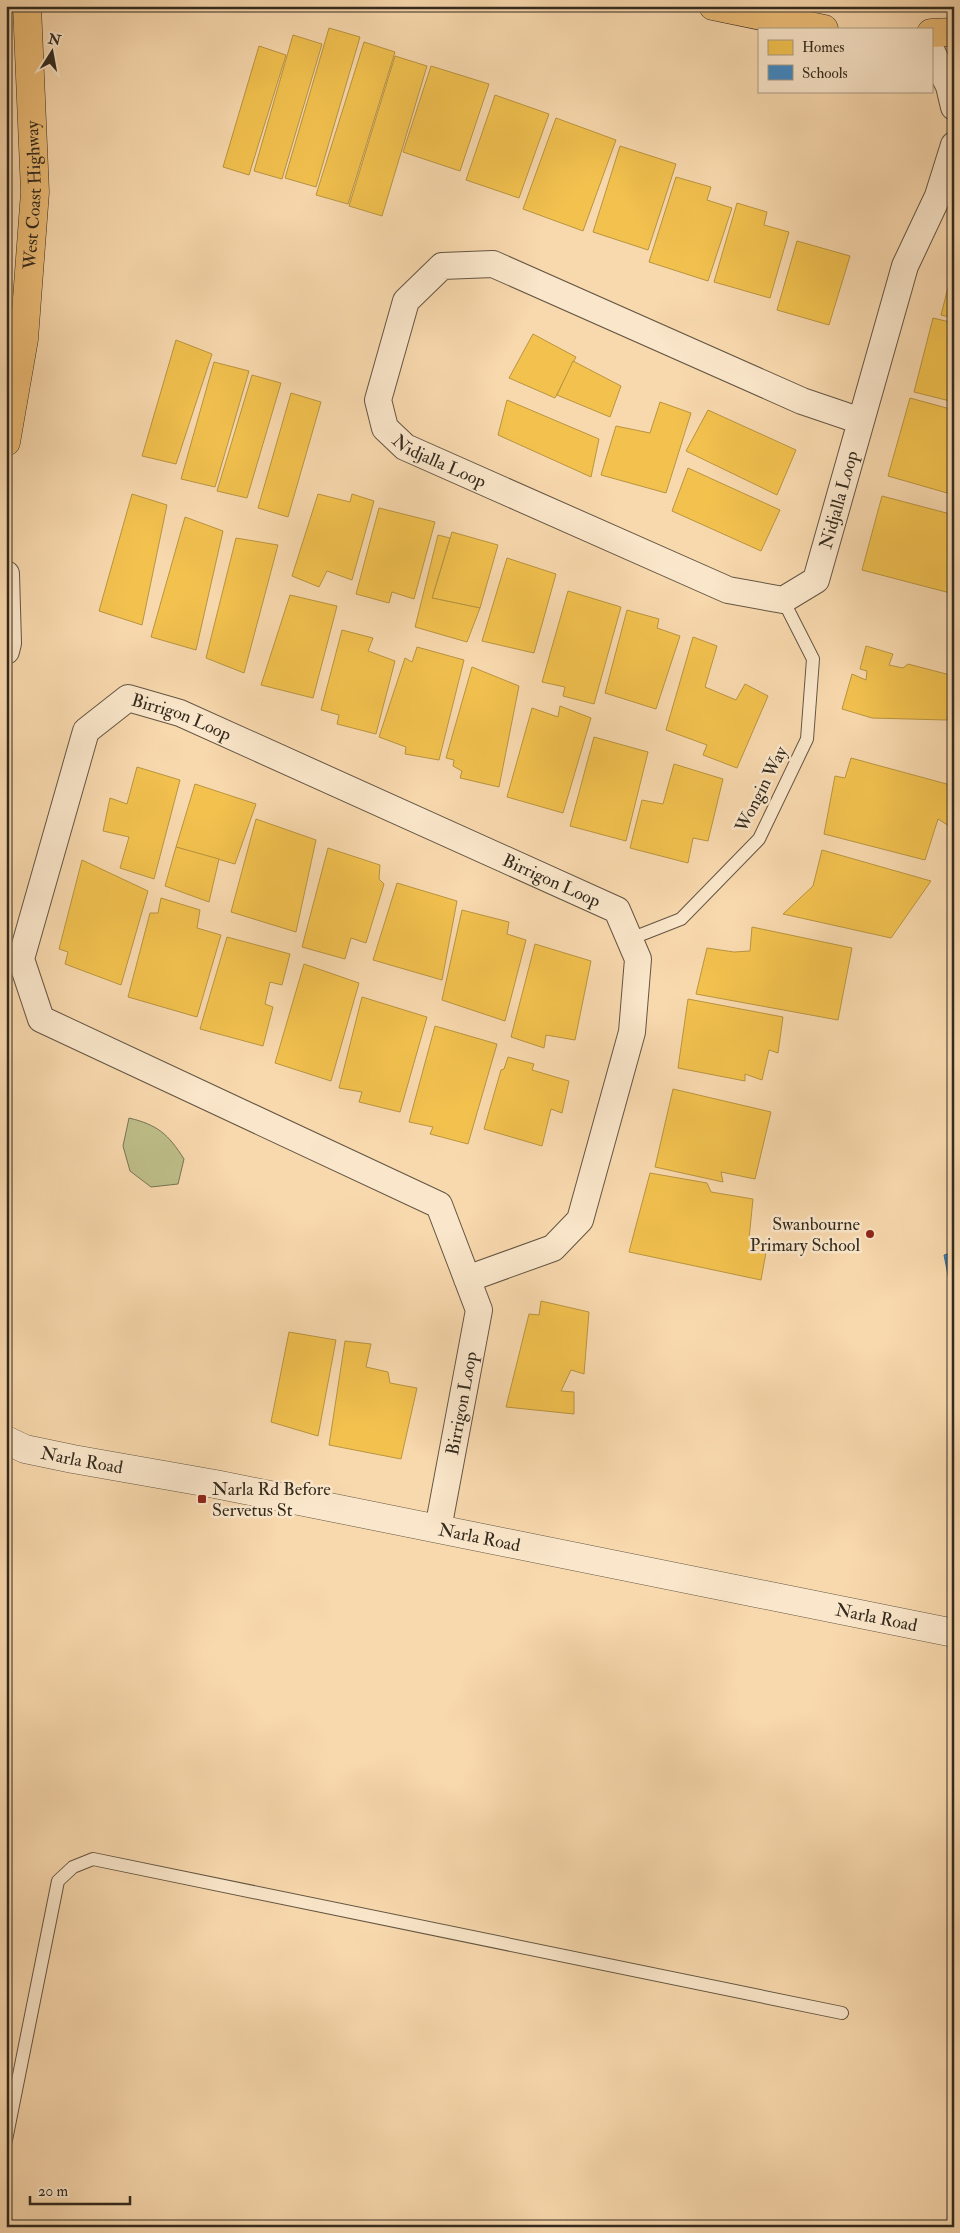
<svg xmlns="http://www.w3.org/2000/svg" width="960" height="2233" font-family="'IM FELL Double Pica',serif">
  <style>
    .green { fill: #bebe89; stroke: #787454 }
    .homes { fill: #f2c14e; stroke: #b99440 }
    .schools { fill: #3f88c5; stroke: #3b6c93 }
    .lines { fill: none; stroke-linecap: round; stroke-linejoin: round }
    .service-casing { stroke: #645642; stroke-width: 14 }
    .minor-casing { stroke: #645642; stroke-width: 28 }
    .tertiary-casing { stroke: #645642; stroke-width: 29 }
    .primary-casing { stroke: #332a1e; stroke-width: 29 }
    .trunk-casing { stroke: #332a1e; stroke-width: 29 }
    .service { stroke: #fae6ca; stroke-width: 12 }
    .minor { stroke: #fae6ca; stroke-width: 26 }
    .tertiary { stroke: #fae6ca; stroke-width: 28 }
    .primary { stroke: #ecbc76; stroke-width: 28 }
    .trunk { stroke: #ecbc76; stroke-width: 28 }
    .poi-dot { fill: #8f2418; stroke: #fae6ca; stroke-width: 2 }
    .labels { text-anchor: middle; stroke-width: 5; stroke-linejoin: round; paint-order: stroke }
    .street-label { font-size: 18px; fill: #332a1e; stroke: #fae6ca }
    .poi-label { font-size: 18px; fill: #332a1e; stroke: #fae6ca; text-anchor: end }
  </style>
  <rect width="100%" height="100%" fill="#f8d8ad"/>
  <filter id="stains"><feTurbulence type="fractalNoise" baseFrequency=".004" numOctaves="4"/><feColorMatrix values="0 0 0 0 .2 0 0 0 0 .09 0 0 0 0 .02 0 0 0 .5 -.17"/></filter>
  <radialGradient id="worn" r=".72"><stop offset=".6" stop-color="#630" stop-opacity="0"/><stop offset="1" stop-color="#630" stop-opacity=".3"/></radialGradient>
  <path class="green" d="M129,1118c29,7 39,16 55,41l-6,25 -27,3 -21,-16 -7,-25z"/>
  <g class="homes">
    <path d="M329,28l31,9 -44,150 -31,-9z"/>
    <path d="M293,35l29,9 -40,135 -28,-8z"/>
    <path d="M364,42l31,10 -47,152 -32,-9z"/>
    <path d="M259,46l27,9 -37,120 -26,-8z"/>
    <path d="M395,56l32,10 -45,150 -33,-10z"/>
    <path d="M431,66l58,18 -29,87 -57,-19z"/>
    <path d="M495,95l54,19 -30,84 -53,-18z"/>
    <path d="M556,118l60,22 -33,91 -60,-22z"/>
    <path d="M620,146l56,18 -28,86 -55,-18z"/>
    <path d="M676,177l35,10 -4,13 25,8 -24,73 -59,-19z"/>
    <path d="M737,203l30,9 -3,13 25,7 -19,66 -56,-16z"/>
    <path d="M797,241l53,15 -21,69 -52,-15z"/>
    <path d="M954,264v54l-13,-3z"/>
    <path d="M933,318l21,5v79l-40,-10z"/>
    <path d="M533,334l43,23 -21,41 -46,-20z"/>
    <path d="M176,340l36,14 -36,110 -34,-8z"/>
    <path d="M573,361l48,25 -11,31 -53,-22z"/>
    <path d="M214,362l35,9 -34,116 -34,-8z"/>
    <path d="M252,375l29,8 -34,115 -30,-7z"/>
    <path d="M291,393l30,9 -33,115 -30,-9z"/>
    <path d="M910,398l44,12v85l-66,-19z"/>
    <path d="M507,400l92,39 -8,38 -93,-42z"/>
    <path d="M660,402l31,11 -25,80 -65,-18 15,-49 34,7z"/>
    <path d="M708,410l88,40 -19,45 -91,-44z"/>
    <path d="M688,468l92,42 -19,41 -89,-40z"/>
    <path d="M132,494l35,11 -25,120 -43,-14z"/>
    <path d="M318,494l32,8 2,-8 22,7 -22,79 -25,-9 -8,16 -27,-11z"/>
    <path d="M882,496l72,19v79l-92,-24z"/>
    <path d="M379,508l56,14 -21,77 -22,-7 -3,11 -33,-9z"/>
    <path d="M185,517l38,14 -27,119 -45,-13z"/>
    <path d="M452,532l46,13 -18,63 -48,-10z"/>
    <path d="M438,535l12,3 -18,60 48,10 -13,34 -52,-15z"/>
    <path d="M236,538l42,7 -34,128 -38,-15z"/>
    <path d="M507,558l49,16 -22,79 -52,-12z"/>
    <path d="M568,591l53,16 -27,97 -31,-8 2,-9 -23,-5z"/>
    <path d="M290,595l47,11 -24,92 -52,-13z"/>
    <path d="M627,610l32,9 -2,9 23,8 -24,73 -51,-16z"/>
    <path d="M342,630l31,8 -5,13 27,10 -19,73 -39,-10 2,-9 -18,-5z"/>
    <path d="M693,637l24,9 -12,41 31,13 9,-16 23,12 -31,72 -34,-13 4,-10 -41,-15z"/>
    <path d="M866,646l27,8 -4,11 14,3 5,-4 46,12v19l-7,25 -75,-2 -30,-9 10,-35 14,6 1,-9 -7,-2z"/>
    <path d="M417,647l47,13 -25,100 -34,-6 1,-7 -27,-10 26,-79 7,4z"/>
    <path d="M472,667l47,19 -20,101 -39,-9 2,-7 -9,-5 1,-6 -8,-2z"/>
    <path d="M560,706l31,12 -28,95 -56,-16 25,-89 26,9z"/>
    <path d="M594,737l54,15 -22,89 -56,-15z"/>
    <path d="M851,758l103,28v43l-16,-10 -13,41 -101,-26 11,-58 10,2z"/>
    <path d="M674,764l49,15 -15,62 -15,-3 -5,25 -58,-15 12,-48 21,4z"/>
    <path d="M137,767l43,13 -26,99 -34,-11 9,-31 -26,-6 7,-33 17,6z"/>
    <path d="M195,784l61,20 -21,60 -59,-17z"/>
    <path d="M256,819l60,21 -20,92 -65,-20z"/>
    <path d="M176,847l43,12 -10,43 -44,-16z"/>
    <path d="M328,848l52,17 -1,14 5,5 -18,59 -15,-5 -6,21 -43,-12z"/>
    <path d="M822,850l109,31 -40,57 -108,-24 30,-28z"/>
    <path d="M82,860l66,31 -27,94 -56,-21 3,-12 -9,-3z"/>
    <path d="M397,883l60,18 -15,79 -69,-20z"/>
    <path d="M161,898l39,12 -3,18 24,7 -24,82 -69,-20 22,-84h8z"/>
    <path d="M462,910l47,12 -2,12 19,6 -21,81 -63,-21z"/>
    <path d="M752,927l100,21 -14,72 -142,-26 11,-46 27,4 16,-1z"/>
    <path d="M227,937l63,17 -8,31 -12,-3 -5,22 8,3 -10,39 -63,-17z"/>
    <path d="M535,944l56,17 -16,79 -29,-5 -2,13 -33,-11z"/>
    <path d="M304,964l55,19 -28,98 -56,-18z"/>
    <path d="M362,997l65,20 -27,95 -41,-10 3,-10 -23,-4z"/>
    <path d="M688,999l95,18 -5,36 -9,-3 -7,30 -17,-6v7l-67,-13z"/>
    <path d="M435,1026l62,18 -29,100 -38,-10 3,-7 -24,-5z"/>
    <path d="M508,1057l26,7 -2,6 37,11 -7,32 -11,-4 -9,37 -58,-17 17,-59 3,-1z"/>
    <path d="M673,1089l98,23 -16,67 -34,-7 2,10 -68,-15z"/>
    <path d="M650,1173l57,10 4,9 42,7 -4,40 18,8 -6,33 -132,-28z"/>
    <path d="M541,1301l48,11 -5,62 -13,-4 -10,21 13,1v22l-68,-7 23,-93 10,1z"/>
    <path d="M289,1332l47,8 -18,96 -47,-14z"/>
    <path d="M345,1341l26,3 -5,23 22,5 2,11 27,5 -16,71 -72,-14z"/>
  </g>
  <path class="schools" d="M954,1252v32l-4,1 -6,-30z"/>
  <g class="lines">
    <defs>
      <g id="service">
        <path d="M630,939l51,-20 78,-80 48,-100 6,-80 -30,-59"/>
        <path d="M6,2140l52,-259 15,-14 20,-8 749,154"/>
      </g>
      <g id="minor">
        <path d="M931,50l18,36 5,21"/>
        <path id="s1" d="M861,421l-59,-20 -309,-137 -51,2 -36,35 -28,99 7,28 20,19 323,143 55,10 33,-20 89,-314 33,-70 16,-51"/>
        <path d="M6,574l2,69 -2,8"/>
        <path id="s2" d="M438,1529l41,-219 -40,-105 -398,-186 -20,-60 65,-228 42,-33 52,15 437,197 21,49 -6,73 -52,188 -27,28 -86,31"/>
      </g>
      <g id="tertiary">
        <path id="s3" d="M6,1440l19,9 48,10 142,25 739,149"/>
      </g>
      <g id="primary">
        <path d="M713,6l111,23"/>
        <path d="M931,33l23,-1"/>
      </g>
      <g id="trunk">
        <path id="s4" d="M6,442l18,-103 11,-147 -8,-186"/>
      </g>
    </defs>
    <use href="#service" class="service-casing"/>
    <use href="#minor" class="minor-casing"/>
    <use href="#tertiary" class="tertiary-casing"/>
    <use href="#primary" class="primary-casing"/>
    <use href="#trunk" class="trunk-casing"/>
    <use href="#service" class="service"/>
    <use href="#minor" class="minor"/>
    <use href="#tertiary" class="tertiary"/>
    <use href="#primary" class="primary"/>
    <use href="#trunk" class="trunk"/>
  </g>
  <g class="poi-dot">
    <circle cx="870" cy="1234" r="5"/>
    <rect x="197" y="1494" width="10" height="10" rx="2.5"/>
  </g>
  <g class="labels">
    <g class="street-label">
      <text dy="6" stroke="none"><textPath href="#s4" startOffset="249">West Coast Highway</textPath></text>
      <text dy="6" stroke="none"><textPath href="#s1" startOffset="698">Nidjalla Loop</textPath></text>
      <text dy="6" stroke="none"><textPath href="#s1" startOffset="1192">Nidjalla Loop</textPath></text>
      <text dy="6" stroke="none"><textPath href="#s2" startOffset="1185">Birrigon Loop</textPath></text>
      <text transform="translate(761 789) rotate(-63)" y="6">Wongin Way</text>
      <text dy="6" stroke="none"><textPath href="#s2" startOffset="1590">Birrigon Loop</textPath></text>
      <text dy="6" stroke="none"><textPath href="#s2" startOffset="128">Birrigon Loop</textPath></text>
      <text dy="6" stroke="none"><textPath href="#s3" startOffset="79">Narla Road</textPath></text>
      <text dy="6" stroke="none"><textPath href="#s3" startOffset="484">Narla Road</textPath></text>
      <text dy="6" stroke="none"><textPath href="#s3" startOffset="889">Narla Road</textPath></text>
    </g>
    <g class="poi-label">
      <text x="860" y="1230">Swanbourne<tspan x="860" dy="21">Primary School</tspan></text>
      <text x="212" y="1495" text-anchor="start">Narla Rd Before<tspan x="212" dy="21">Servetus St</tspan></text>
    </g>
  </g>
  <rect width="960" height="2233" fill="none" stroke="#f8d8ad" stroke-width="25"/>
  <rect x="8" y="8" width="945" height="2218" fill="none" stroke="#332a1e" stroke-width="2.5"/>
  <rect x="12" y="12" width="935" height="2208" fill="none" stroke="#332a1e"/>
  <rect x="758" y="28" width="175" height="65" fill="#fae6ca" stroke="#aa9b85"/>
  <rect x="768" y="40" width="25" height="15" fill="#f2c14e" stroke="#aa9b85"/>
  <text x="802" y="52" font-size="15" fill="#332a1e">Homes</text>
  <rect x="768" y="65" width="25" height="15" fill="#3f88c5" stroke="#aa9b85"/>
  <text x="802" y="78" font-size="15" fill="#332a1e">Schools</text>
  <g transform="translate(52 52) rotate(11)" stroke="#fae6ca" stroke-width="4" paint-order="stroke">
  <path d="M0-4L9 19L0 12L-9 19Z" fill="#332a1e"/>
  <text y="-8" font-size="14" font-weight="bold" text-anchor="middle" fill="#332a1e">N</text>
  </g>
  <path d="M30 2196v8h100v-8" fill="none" stroke="#332a1e" stroke-width="2.5"/>
  <text x="38" y="2196" font-size="15" fill="#332a1e" stroke="#fae6ca" stroke-width="4" paint-order="stroke">20 m</text>
  <rect width="100%" height="100%" filter="url(#stains)"/>
  <rect width="100%" height="100%" fill="url(#worn)"/>
</svg>
